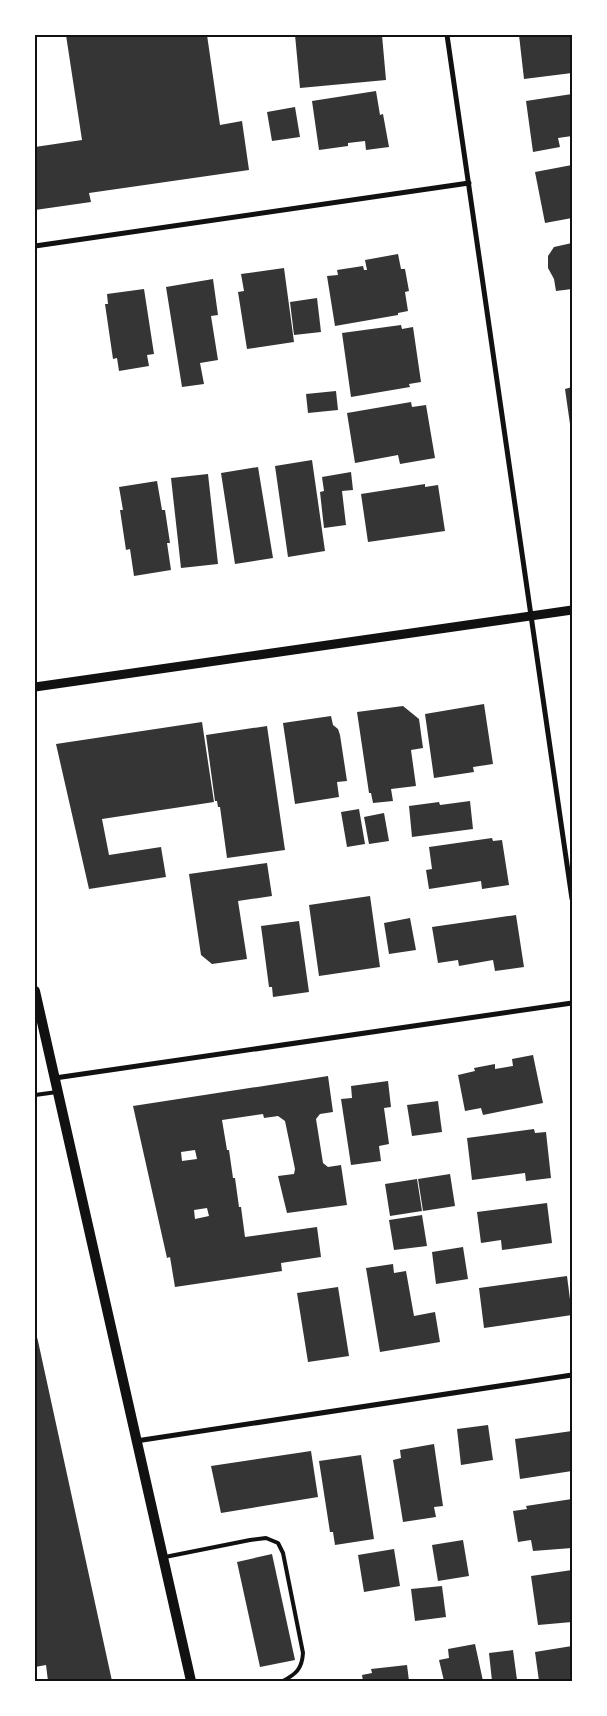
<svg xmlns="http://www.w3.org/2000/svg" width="607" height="1716" font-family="'Zilla Slab',serif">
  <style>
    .building { fill: #353535; fill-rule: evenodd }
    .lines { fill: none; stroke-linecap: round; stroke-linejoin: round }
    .service { stroke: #111; stroke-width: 4 }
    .minor { stroke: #111; stroke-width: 5 }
    .tertiary { stroke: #111; stroke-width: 9 }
    .secondary { stroke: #111; stroke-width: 10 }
    .neatline { fill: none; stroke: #111; stroke-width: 2 }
  </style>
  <rect width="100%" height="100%" fill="#fff"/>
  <g class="building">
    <path d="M66,35h141l13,90 22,-4 7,49 -160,23 2,9 -56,8v-63l47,-7z"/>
    <path d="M295,35h87l4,45 -86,8z"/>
    <path d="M519,35h53v38l-48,6z"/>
    <path d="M376,91l4,24 3,-1 6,33 -23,3 -1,-9 -17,2v3l-29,4 -7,-49z"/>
    <path d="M572,94v42l-14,2 2,9 -27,5 -7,-51z"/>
    <path d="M295,107l5,30 -28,4 -5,-29z"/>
    <path d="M572,165v53l-27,5 -10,-51z"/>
    <path d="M572,243v46l-16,2 -2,-12 -6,-11v-12l6,-9z"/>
    <path d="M398,254l3,15h4l4,22 -4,1 3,19 -10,2v2l-63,11 -8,-50 11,-1 -1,-5 26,-4 1,4h3l-2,-10z"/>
    <path d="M284,268l10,74 -47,7 -9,-57 6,-1 -3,-17z"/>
    <path d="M213,279l5,36 -7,1 7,44 -18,3 4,21 -22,3 -16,-100z"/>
    <path d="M144,289l10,65 -7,1 2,11 -30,5 -2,-13 -4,1 -8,-55h3l-1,-10z"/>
    <path d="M317,298l4,34 -27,3 -4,-33z"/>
    <path d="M401,325l1,4 11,-2 8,55 -12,2 1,3 -59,10 -9,-64z"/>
    <path d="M572,387v44h-1l-6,-42z"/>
    <path d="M336,391l2,19 -30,3 -2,-19z"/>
    <path d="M411,402l1,5 14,-2 9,53 -35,6 -2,-9 -43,8 -8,-50z"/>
    <path d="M312,460l13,91 -37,6 -13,-91z"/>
    <path d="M258,467l15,91 -38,6 -14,-91z"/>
    <path d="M351,472l2,18 -11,1 4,34 -22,3 -4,-36 4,-1 -2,-14z"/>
    <path d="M208,474l10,90 -37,4 -10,-90z"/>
    <path d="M157,481l5,29h3l5,33h-3l4,27 -37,6 -4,-27 -4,1 -6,-40h3l-4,-23z"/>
    <path d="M425,484v3l13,-2 7,46 -77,11 -7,-48z"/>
    <path d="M484,704l9,60 -20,3 1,5 -40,6 -9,-64z"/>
    <path d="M403,706l16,13 4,29 -12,2 5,36 -25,3 2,12 -20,2 -2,-10h-2l-12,-81z"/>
    <path d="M331,716l2,9 5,4 2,6 7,46 -10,1 2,15 -44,7 -12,-81z"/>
    <path d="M202,722l12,80 -112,17 7,36 52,-8 5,30 -77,12 -33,-145z"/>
    <path d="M267,726l18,124 -58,8 -7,-51h-2l-1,-6h-2l-9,-66z"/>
    <path d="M470,801l3,28 -61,8 -3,-31 30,-4 1,3z"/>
    <path d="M359,809l6,35 -18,3 -6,-35z"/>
    <path d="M384,813l5,28 -20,3 -5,-27z"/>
    <path d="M492,838l1,3 9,-1 7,45 -27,4 -1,-8 -52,8 -3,-19 6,-1 -3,-22z"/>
    <path d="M267,863l5,33 -34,5 9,58 -35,5 -11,-9 -12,-81z"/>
    <path d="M370,896l10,71 -61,9 -10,-71z"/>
    <path d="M516,915l8,52 -29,4 -2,-11 -34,6 -1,-6 -20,3 -6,-36z"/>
    <path d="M410,918l6,32 -27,4 -5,-31z"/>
    <path d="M299,921l10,71 -36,5 -1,-10h-3l-8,-61z"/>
    <path d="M533,1055l10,48 -60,12 -2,-7 -16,3 -7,-36 17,-4 -1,-3 21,-4v5l18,-3 -1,-7z"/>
    <path d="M328,1076l5,36 -13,2 -4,5 7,44 5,4 13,-2 6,40 -60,8 -9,-37 16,-2 1,-5 -10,-48 -7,-5 -14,2 -1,-4 -41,6 5,30h2l4,28h2l4,29h2l4,30 72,-10 4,30 -40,6 1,8 -107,16 -5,-30 -3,1 -34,-152zM195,1150l2,9 -15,2 -1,-9zM207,1208l2,8 -14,3 -1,-9z"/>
    <path d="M388,1081l3,26 -7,1 5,36 -10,2 2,15 -30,4 -10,-66 11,-1 -1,-12z"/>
    <path d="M438,1101l4,31 -30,4 -5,-31z"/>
    <path d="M534,1129l1,4 11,-1 5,46 -25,3 -1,-8 -53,7 -5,-42z"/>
    <path d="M450,1174l5,32 -32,5 -5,-32z"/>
    <path d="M417,1179l5,32 -32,5 -5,-32z"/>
    <path d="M547,1203l5,40 -50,7 -1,-10 -20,3 -4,-31z"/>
    <path d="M422,1215l5,31 -33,4 -5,-30z"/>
    <path d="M463,1247l5,32 -32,5 -4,-32z"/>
    <path d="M393,1264l1,9 12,-2 8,45 21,-4 5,30 -60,10 -14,-84z"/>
    <path d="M567,1276l5,39 -88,13 -5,-40z"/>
    <path d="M338,1287l11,69 -41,6 -11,-69z"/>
    <path d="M35,1330l3,11 74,340h-64l-2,-16 -11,2z"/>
    <path d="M488,1425l5,35 -32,5 -4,-36z"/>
    <path d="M572,1431v40l-52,8 -5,-40z"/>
    <path d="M434,1444l9,62 -9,1 2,10 -33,5 -10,-62 8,-2 -1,-8z"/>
    <path d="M311,1451l7,46 -97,16 -10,-47z"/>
    <path d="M361,1455l13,84 -39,6 -2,-13h-3l-11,-71z"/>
    <path d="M572,1499v49l-39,3 -2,-11 -13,2 -5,-31 14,-2 -1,-3z"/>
    <path d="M463,1540l6,36 -31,5 -6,-36z"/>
    <path d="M394,1549l6,37 -36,6 -6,-37z"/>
    <path d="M272,1554l23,106 -35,7 -23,-105z"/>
    <path d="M572,1570v52l-34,3 -7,-49z"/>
    <path d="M442,1586l4,31 -31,4 -4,-32z"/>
    <path d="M475,1644l8,37h-39l-5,-21 10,-2 -1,-9z"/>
    <path d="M572,1646v35h-33l-4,-29z"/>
    <path d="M513,1650l4,30 -25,1 -3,-28z"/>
    <path d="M407,1665l2,16h-46l-1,-6 10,-2 -1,-4z"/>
  </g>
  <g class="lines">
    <g class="service">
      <path d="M35,1095l22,-3"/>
      <path d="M165,1557l85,-17 16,-2 12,5 5,10 20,100c-1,16 -7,21 -20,28"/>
    </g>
    <g class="minor">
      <path d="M447,35l125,864"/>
      <path d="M35,246l434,-63"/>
      <path d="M55,1078l517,-75"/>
      <path d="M136,1441l436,-66"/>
    </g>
    <path class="tertiary" d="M35,687l537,-77"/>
    <path class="secondary" d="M35,991l156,690"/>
  </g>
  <rect width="607" height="1716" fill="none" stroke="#ffffff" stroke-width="72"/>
  <rect x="36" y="36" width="535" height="1644" class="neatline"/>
</svg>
